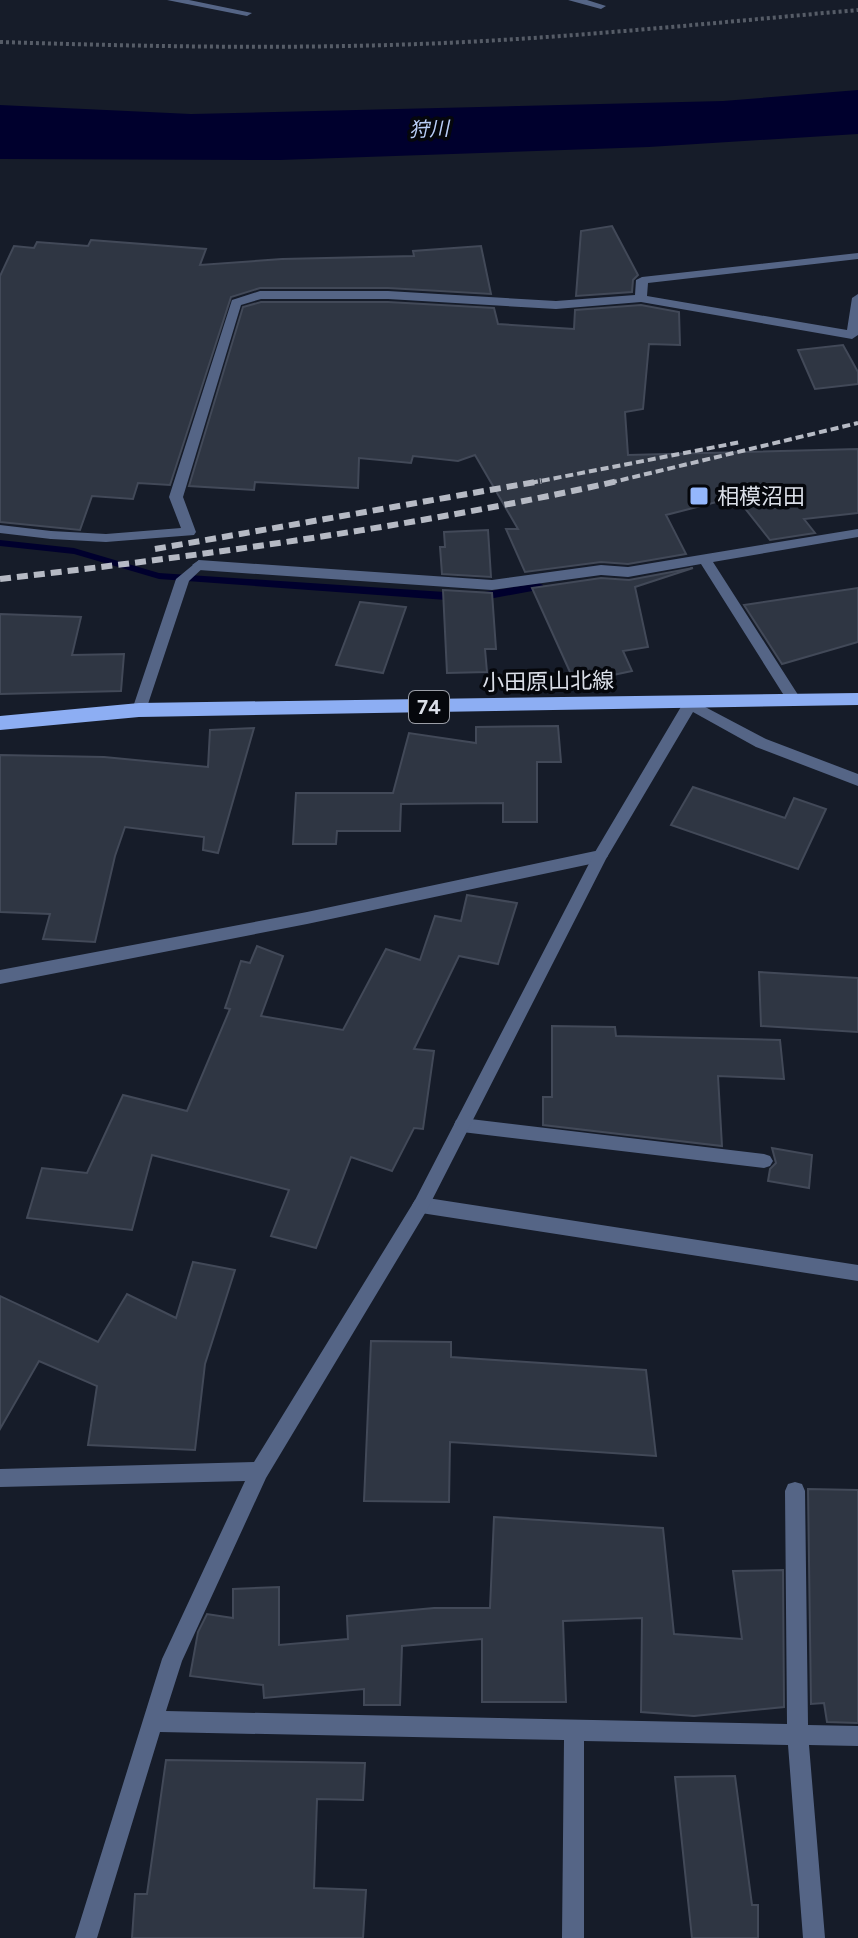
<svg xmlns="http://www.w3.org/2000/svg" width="858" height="1938" font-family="Figtree,'Noto Sans JP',sans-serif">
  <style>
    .water { fill: #00002d }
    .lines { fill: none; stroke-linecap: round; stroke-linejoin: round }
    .stream { fill: #00002d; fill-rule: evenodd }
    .building { fill: #2f3643; stroke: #424958; stroke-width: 2 }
    .path { stroke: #565c67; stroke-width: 4; stroke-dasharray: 3 3; stroke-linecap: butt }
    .lane { fill: #556586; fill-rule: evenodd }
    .street { fill: #556586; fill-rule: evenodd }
    .primary { fill: #8daef3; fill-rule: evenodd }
    .rail-far1 { stroke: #b6bac4; stroke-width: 4; stroke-dasharray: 8 4; stroke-linecap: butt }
    .rail { stroke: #b6bac4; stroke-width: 6; stroke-dasharray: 11 6; stroke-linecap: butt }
    .poi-dot { fill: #94b7fd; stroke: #05070c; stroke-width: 3 }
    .labels { text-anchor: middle; stroke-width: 7; stroke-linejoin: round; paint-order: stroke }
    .far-water-label { font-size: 20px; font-style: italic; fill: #bacff8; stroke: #05070c }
    .shield { fill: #05070c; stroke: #9b9ea6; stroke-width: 2 }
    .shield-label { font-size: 20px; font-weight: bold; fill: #dbdfe8 }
    .poi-label { font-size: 22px; fill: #dbdfe8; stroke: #05070c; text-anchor: start }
    .street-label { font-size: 22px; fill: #dbdfe8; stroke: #05070c }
  </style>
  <rect width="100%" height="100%" fill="#161c29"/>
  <path class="water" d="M858,90v44l-209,13 -369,13 -280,-1v-54l191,9 532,-13z"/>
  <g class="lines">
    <g class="stream">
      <path d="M0,540l74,8 85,25 301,20 5,4 -5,4 -301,-22 -85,-25 -74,-8z"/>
      <path d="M539,583l4,2v4l-65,12 -5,-4 5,-4z"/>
    </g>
  </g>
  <g class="building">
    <path d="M612,226l26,49 -5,5 -1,12 -56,4 5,-65z"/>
    <path d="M91,240l115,9 -6,16 82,-6 132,-3 -1,-5 68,-5 10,48 -103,-6h-128l-29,9 -61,188 -32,-2 -5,16 -41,-3 -12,34 -80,-8v-246l14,-30 20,2 3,-6 51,4z"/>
    <path d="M261,302h127l106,6 4,16 76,5 1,-19 66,-5 38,7 1,33 -31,-1 -6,65 -18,3 3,43 230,-6v64l-54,6 11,14 -45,7 -34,-43 -70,18 20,39 -58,10 -27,-2 -76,10 -19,-43h12l-43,-74 -17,6 -45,-5 -2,7 -52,-5 -1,30 -103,-6 -1,8 -65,-4 54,-179z"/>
    <path d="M843,345l15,27v12l-43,5 -17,-39z"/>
    <path d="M488,530l3,47 -49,-3 -2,-27h5l-1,-15z"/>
    <path d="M693,568l-58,19 13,60 -25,4 9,20 -57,12 -43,-95 69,-10 28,2z"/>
    <path d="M858,588v54l-76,22 -38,-59z"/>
    <path d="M443,590l49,3 4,56h-11l2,23 -40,1z"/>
    <path d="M360,602l46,5 -23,66 -47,-8z"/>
    <path d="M0,614l81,3 -9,38 52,-1 -3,37 -121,3z"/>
    <path d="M558,726l3,36h-24v60h-34v-19l-102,1 -1,27h-63l-1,13h-43l3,-51h97l16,-60 67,10v-16z"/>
    <path d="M254,728l-36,125 -15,-3 1,-13 -79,-10 -10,29 -20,86 -52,-3 7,-25 -50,-2v-157l104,2 104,10 2,-37z"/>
    <path d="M693,787l92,31 9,-20 32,11 -28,60 -127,-44z"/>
    <path d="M467,895l50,8 -19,61 -39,-8 -45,93 20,2 -11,78 -9,-1 -22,43 -41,-14 -35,91 -45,-12 18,-46 -137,-35 -20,75 -105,-12 15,-50 45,5 36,-78 64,16 43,-102 -5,-1 16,-47 9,2 7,-17 26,10 -22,60 82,14 43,-81 34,11 15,-44 26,5z"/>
    <path d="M759,972l99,6v54l-97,-6z"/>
    <path d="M552,1026l63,1 1,9 164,4 4,39 -66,-3 4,70 -179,-21v-28h9z"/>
    <path d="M772,1148l40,7 -3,33 -41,-7 2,-12 6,-6z"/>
    <path d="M193,1262l42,8 -30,94 -10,86 -107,-5 9,-59 -58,-25 -39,68v-133l98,46 29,-48 49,24z"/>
    <path d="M371,1341l80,1v15l195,13 10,86 -206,-14 -1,60 -85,-1z"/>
    <path d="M808,1489l50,1v233l-31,-1 -3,-19 -13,1z"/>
    <path d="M494,1517l169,11 11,106 68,5 -9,-68 50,-1 1,137 -90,9 -53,-4 1,-94 -79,3 3,81h-84v-63l-80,7 -2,59h-36v-16l-100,9 -1,-13 -73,-9 8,-44 9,-18 26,4v-29l46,-2v58l69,-6 -1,-23 87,-8h56z"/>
    <path d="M166,1760l199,3 -2,37 -46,-1 -3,89 52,2 -3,48h-231l3,-44h12z"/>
    <path d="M735,1776l17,129h6v33h-66l-17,-161z"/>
  </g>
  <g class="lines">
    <path class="path" d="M0,42c161,5 323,8 484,-1 125,-7 249,-20 374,-31"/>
    <g class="lane">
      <path d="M167,0h22l63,13 -5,3z"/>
      <path d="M568,0h19l19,6 -5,3z"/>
      <path d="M858,253v6l-210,24 -1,13 200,34 5,-32 6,-4v41l-6,4 -211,-37 -85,7 -168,-10h-127l-20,6 -58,192 13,35 -2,3 -88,7 -55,-3 -7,-4 7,-4 55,3 75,-6 -12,-31 63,-197 28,-9h128l168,10 79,-6 1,-15 6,-3z"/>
      <path d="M858,529v8l-145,25 89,139 -7,5 -5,-1 -89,-141 -73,13 -27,-2 -109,15 -293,-20 -7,-5 7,-5 293,20 109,-15 27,2z"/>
      <path d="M600,850l8,6 -8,6 -293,62 -307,60v-14l307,-58z"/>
      <path d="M462,1118l302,36 6,2 3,5 -3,5 -6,2 -302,-36 -6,-2 -2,-5 2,-5z"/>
      <path d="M421,1197l437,68v16l-437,-68 -6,-3 -3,-5 3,-5z"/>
    </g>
    <g class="street">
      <path d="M0,525l51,6 7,4 -7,4 -51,-6z"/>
      <path d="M199,560l7,5 -17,16 -43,129 -2,4h-10l-2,-4 44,-131z"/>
      <path d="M690,699l76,40 92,35v12l-102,-39 -63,-35 -87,147 -179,351 -161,268 -84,183 -16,50 621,13 -2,-233 3,-7 7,-2 7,2 3,7 3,234 50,1v20l-49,-1 16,193h-22l-15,-193 -204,-4v197h-22l2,-198 -404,-8 -63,206h-22l87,-279 83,-178 -245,6v-18l254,-7 161,-262 180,-348 90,-152z"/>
    </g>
    <path class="primary" d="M858,693v12l-719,12 -139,13v-14l139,-13z"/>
    <g class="rail-far1">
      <path d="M530,483l211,-41"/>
      <path d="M609,483l249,-60"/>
    </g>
    <g class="rail">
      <path d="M155,549l386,-68"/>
      <path d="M0,579c208,-24 414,-52 618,-98"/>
    </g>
  </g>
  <rect class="poi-dot" x="689" y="486" width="20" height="20" rx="4"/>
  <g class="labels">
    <g class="far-water-label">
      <text transform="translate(429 129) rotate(-2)" y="7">狩川</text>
    </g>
    <rect class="shield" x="409" y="691" width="40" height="32" rx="6"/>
    <g class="shield-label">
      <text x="429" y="714">74</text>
    </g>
    <g class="poi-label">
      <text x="717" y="504">相模沼田</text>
    </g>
    <g class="street-label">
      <text transform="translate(548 681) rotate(-1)" y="8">小田原山北線</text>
    </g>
  </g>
</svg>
